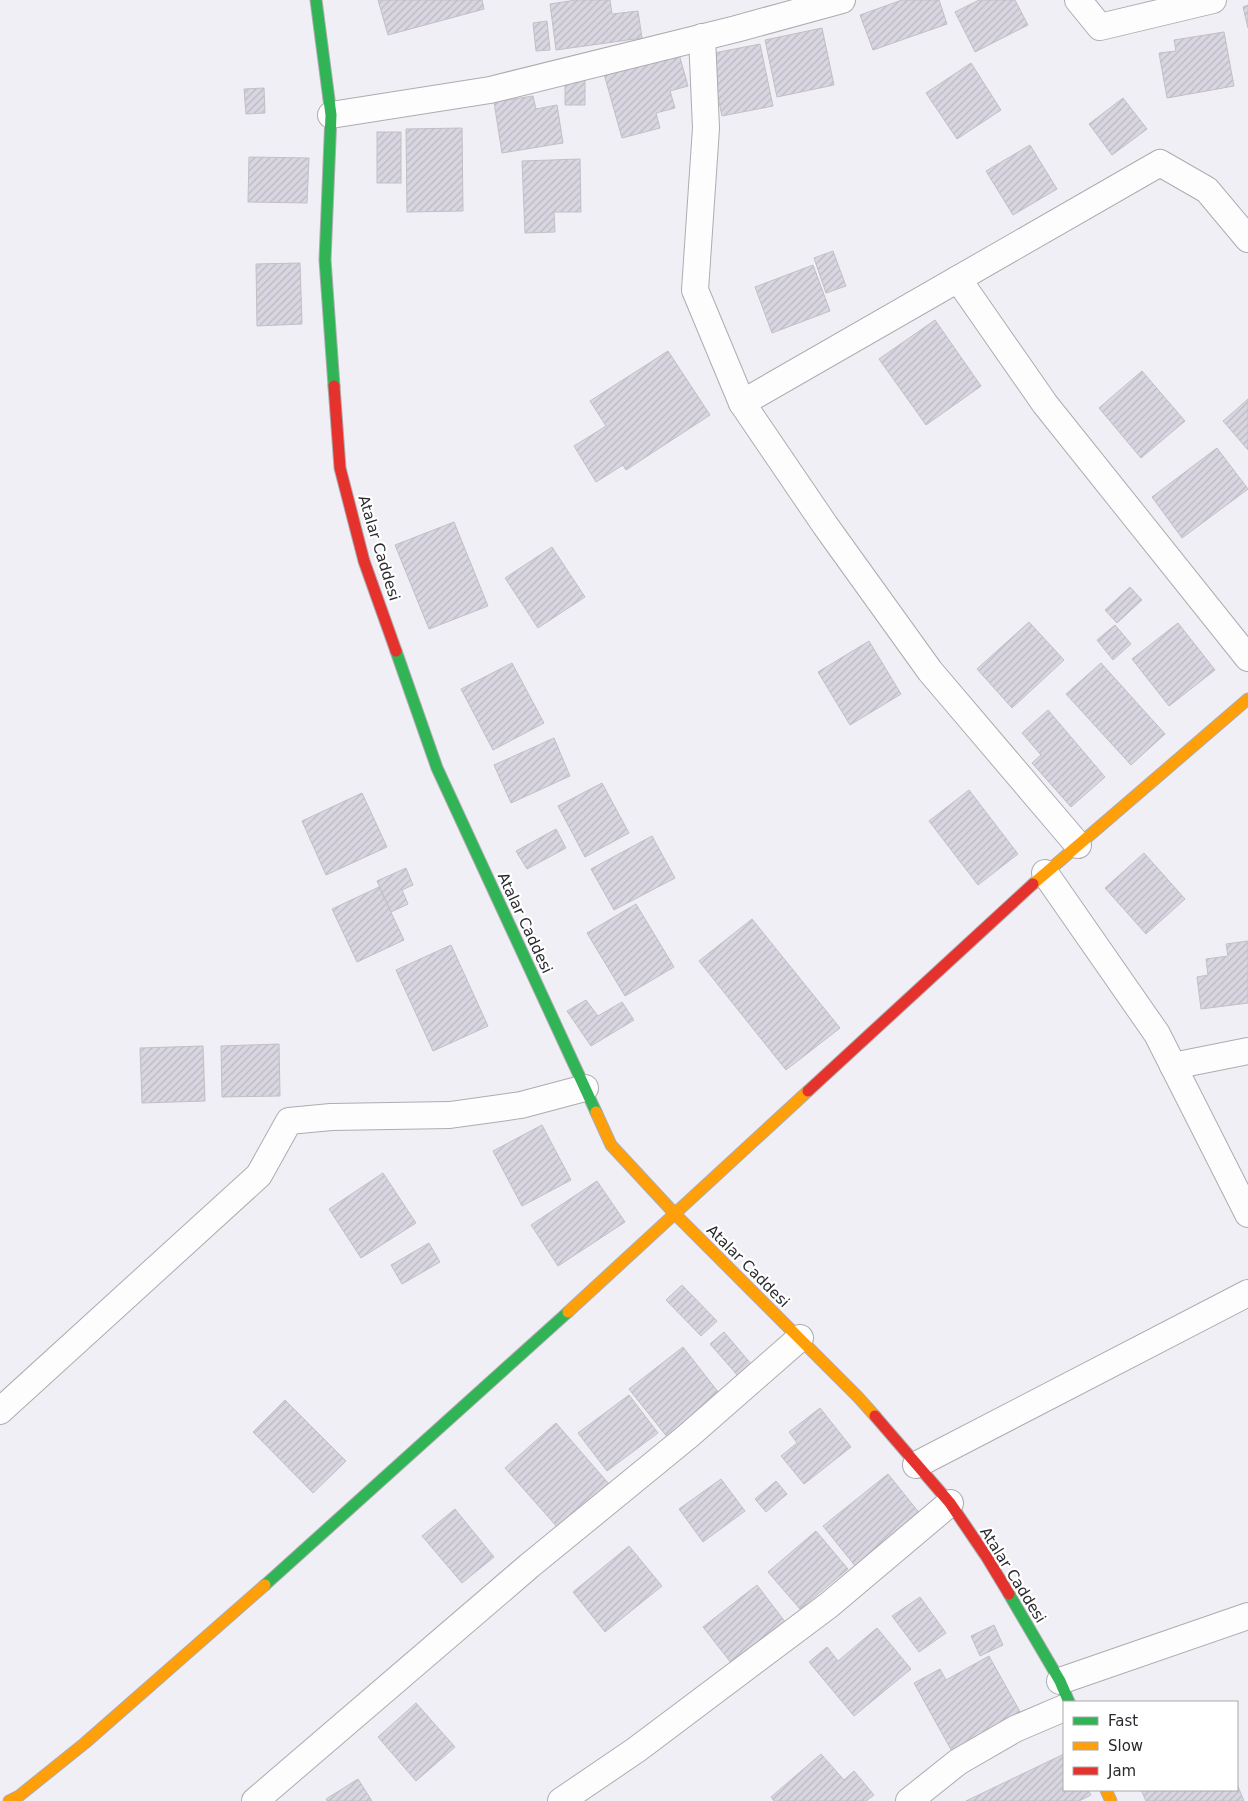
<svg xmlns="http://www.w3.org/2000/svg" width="1248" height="1801" font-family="'DejaVu Sans',sans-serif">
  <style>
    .building { fill: url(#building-hatch); stroke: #c1c0c5 }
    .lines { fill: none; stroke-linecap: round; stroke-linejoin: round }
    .street-casing { stroke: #adacb0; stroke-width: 28 }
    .fast-casing { stroke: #adacb0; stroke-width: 13 }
    .slow-casing { stroke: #adacb0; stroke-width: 13 }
    .jam-casing { stroke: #adacb0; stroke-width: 13 }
    .street { stroke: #fdfdfe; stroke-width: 26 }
    .fast { stroke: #30b455; stroke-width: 11 }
    .slow { stroke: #ff9f0a; stroke-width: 11 }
    .jam { stroke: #e5322d; stroke-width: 11 }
    .labels { text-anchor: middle; stroke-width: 4.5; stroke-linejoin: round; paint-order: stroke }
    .street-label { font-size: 15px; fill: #2a292d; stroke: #fff }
  </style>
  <defs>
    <pattern id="building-hatch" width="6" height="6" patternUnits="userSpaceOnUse" patternTransform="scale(1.25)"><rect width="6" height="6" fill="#d9d6e1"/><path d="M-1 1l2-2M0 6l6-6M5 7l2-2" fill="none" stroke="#bab8c1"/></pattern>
  </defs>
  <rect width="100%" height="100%" fill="#f0eff5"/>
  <g class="building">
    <path d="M378,0h104l2,9 -96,26z"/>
    <path d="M576,0h34l2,14 26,-3 4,27 -86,12 -6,-46z"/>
    <path d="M902,0h37l8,24 -74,26 -13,-35z"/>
    <path d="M979,0h36l13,25 -53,27 -20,-40z"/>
    <path d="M1248,5v23l-5,-21z"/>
    <path d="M547,21l3,29 -14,1 -3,-28z"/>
    <path d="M822,28l12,57 -57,12 -12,-57z"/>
    <path d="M1224,32l10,54 -67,12 -8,-45 17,-2 -2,-11z"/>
    <path d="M760,44l13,62 -51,10 -13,-62z"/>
    <path d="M679,54l9,32 -18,5 5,17 -19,5 4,15 -38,10 -18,-64z"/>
    <path d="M971,63l30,47 -44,29 -31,-46z"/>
    <path d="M585,78v27h-20v-26z"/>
    <path d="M264,88l1,25 -19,1 -2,-25z"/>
    <path d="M533,96l3,13 21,-4 6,38 -61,10 -8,-51z"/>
    <path d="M1123,98l24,31 -35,26 -23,-31z"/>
    <path d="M462,128l1,83 -56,1 -1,-83z"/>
    <rect x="377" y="132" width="24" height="51"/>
    <path d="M1030,145l27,44 -44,26 -27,-44z"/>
    <path d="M249,157l60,1 -2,45 -59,-1z"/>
    <path d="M580,159l1,53h-27l1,20 -30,1 -3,-72z"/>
    <path d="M833,251l13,35 -20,7 -12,-35z"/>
    <path d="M300,263l2,61 -45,2 -1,-62z"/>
    <path d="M813,265l17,46 -58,22 -17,-46z"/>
    <path d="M935,320l46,66 -55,39 -47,-66z"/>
    <path d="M668,351l42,64 -84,55 -3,-5 -27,17 -22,-36 32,-20 -16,-25z"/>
    <path d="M1142,371l43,50 -44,37 -42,-50z"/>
    <path d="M1248,399v51l-25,-29z"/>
    <path d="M1217,448l31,41 -66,49 -30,-41z"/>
    <path d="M454,522l34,84 -59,23 -34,-84z"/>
    <path d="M552,547l33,50 -47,31 -33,-50z"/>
    <path d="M1130,587l12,13 -25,23 -12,-13z"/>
    <path d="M1029,622l35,38 -52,48 -35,-39z"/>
    <path d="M1178,623l37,47 -46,36 -37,-47z"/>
    <path d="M1115,625l16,19 -18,16 -16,-20z"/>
    <path d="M869,641l32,53 -51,31 -32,-53z"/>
    <path d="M512,663l32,60 -51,27 -32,-61z"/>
    <path d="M1101,663l64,71 -34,31 -65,-71z"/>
    <path d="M1048,710l57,67 -34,30 -39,-44 9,-8 -19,-22z"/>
    <path d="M554,738l16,38 -59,27 -17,-38z"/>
    <path d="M602,783l27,50 -44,24 -27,-51z"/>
    <path d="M969,790l49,64 -40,31 -49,-64z"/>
    <path d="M362,793l25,54 -61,28 -24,-54z"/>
    <path d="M556,829l10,19 -39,21 -11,-18z"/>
    <path d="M652,836l23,42 -61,32 -23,-41z"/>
    <path d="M1144,853l41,46 -39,35 -41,-46z"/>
    <path d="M406,868l7,17 -11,5 6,14 -17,8 -14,-31z"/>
    <path d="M379,887l25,53 -47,22 -25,-53z"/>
    <path d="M636,904l38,63 -49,29 -38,-63z"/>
    <path d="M752,919l88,109 -54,42 -87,-109z"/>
    <path d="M1248,941v62l-47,6 -4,-32 11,-2 -2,-16 22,-3 -2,-12z"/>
    <path d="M451,945l37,81 -55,25 -37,-81z"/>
    <path d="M586,1000l12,16 24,-14 12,18 -43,26 -24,-35z"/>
    <path d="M279,1044l1,52 -58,1 -1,-51z"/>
    <path d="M203,1046l2,55 -63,2 -2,-55z"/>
    <path d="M542,1125l29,55 -49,26 -29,-55z"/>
    <path d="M383,1173l33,50 -55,35 -32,-49z"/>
    <path d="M597,1181l28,41 -67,44 -27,-41z"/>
    <path d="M429,1243l11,19 -38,22 -11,-19z"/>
    <path d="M682,1285l35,36 -16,15 -35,-36z"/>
    <path d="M724,1332l28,33 -14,11 -28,-32z"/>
    <path d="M683,1347l39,50 -54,41 -39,-49z"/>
    <path d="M629,1395l29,38 -51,38 -29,-38z"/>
    <path d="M285,1400l61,61 -33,32 -60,-61z"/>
    <path d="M820,1408l31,39 -47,37 -23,-28 16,-13 -8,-11z"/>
    <path d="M556,1423l53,61 -51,44 -53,-60z"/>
    <path d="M888,1474l33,41 -65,52 -33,-41z"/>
    <path d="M721,1479l24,32 -42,31 -24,-33z"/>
    <path d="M776,1481l11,13 -21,18 -11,-13z"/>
    <path d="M455,1509l39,48 -32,26 -40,-47z"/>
    <path d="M816,1531l32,38 -48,40 -32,-37z"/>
    <path d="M629,1546l33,40 -57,46 -32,-40z"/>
    <path d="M757,1585l29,38 -54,41 -29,-37z"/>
    <path d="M920,1597l26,36 -27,19 -27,-36z"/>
    <path d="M994,1625l9,20 -23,11 -9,-20z"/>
    <path d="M877,1628l34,41 -57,47 -45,-54 18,-15 11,14z"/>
    <path d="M989,1656l34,61 -69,38 -40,-72 26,-14 6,11z"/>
    <path d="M416,1703l39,44 -39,34 -38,-44z"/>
    <path d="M821,1754l23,26 10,-9 20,24 -8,6h-92l-3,-4z"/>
    <path d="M1064,1754v36h24l3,5 -12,6h-113z"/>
    <path d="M358,1779l14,22h-45l-1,-2z"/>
    <path d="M1237,1784l7,17h-98l-5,-11h96z"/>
  </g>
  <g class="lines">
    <defs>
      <g id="street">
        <path d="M1078,0l22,27 113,-27"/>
        <path d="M702,37l4,91 -11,162 47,113 83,122 105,146 148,174"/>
        <path d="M331,115l159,-25 246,-61 106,-29"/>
        <path d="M958,279l87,125 203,254"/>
        <path d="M742,403l418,-240 47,27 41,49"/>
        <path d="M1045,873l112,161 91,180"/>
        <path d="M1173,1066l75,-15"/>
        <path d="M0,1411l259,-236 30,-54 42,-4 119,-2 71,-10 64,-17"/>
        <path d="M916,1465l332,-172"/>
        <path d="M1060,1681l188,-65"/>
        <path d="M255,1801l274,-235 159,-130 112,-98"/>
        <path d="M561,1801l75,-51 193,-145 121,-102"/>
        <path d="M909,1801l49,-39 57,-33 49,-21"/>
      </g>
      <g id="fast">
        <path d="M316,0l15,115 -6,145 9,126"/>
        <path d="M396,651l41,117 159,344"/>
        <path d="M265,1585l303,-273"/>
        <path d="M1009,1594l51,87 9,21"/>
      </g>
      <g id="slow">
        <path d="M1033,884l215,-185"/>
        <path d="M596,1112l15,33 64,69 183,183 17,19"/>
        <path d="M568,1312l240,-221"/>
        <path d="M1106,1790l5,11"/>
        <path d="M9,1801l10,-5 66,-53 180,-158"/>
      </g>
      <g id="jam">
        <path d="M334,386l6,82 24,93 32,90"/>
        <path d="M808,1091l225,-207"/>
        <path d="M875,1416l75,87 36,53 23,38"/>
      </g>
    </defs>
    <use href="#street" class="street-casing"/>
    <use href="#fast" class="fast-casing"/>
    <use href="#slow" class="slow-casing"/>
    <use href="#jam" class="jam-casing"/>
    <use href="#street" class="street"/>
    <use href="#fast" class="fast"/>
    <use href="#slow" class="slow"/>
    <use href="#jam" class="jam"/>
  </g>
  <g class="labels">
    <g class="street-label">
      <text transform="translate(379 548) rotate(73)" y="5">Atalar Caddesi</text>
      <text transform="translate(525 923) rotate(65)" y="5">Atalar Caddesi</text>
      <text transform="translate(748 1266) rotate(45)" y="5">Atalar Caddesi</text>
      <text transform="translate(1013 1575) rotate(58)" y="5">Atalar Caddesi</text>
    </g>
  </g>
  <rect x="1063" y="1701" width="175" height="90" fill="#ffffff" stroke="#aaa9ab"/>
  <rect x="1073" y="1717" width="25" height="8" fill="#30b455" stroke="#aaa9ab"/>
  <text x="1108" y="1726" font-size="15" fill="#2a292d">Fast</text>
  <rect x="1073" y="1742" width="25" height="8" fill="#ff9f0a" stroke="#aaa9ab"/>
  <text x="1108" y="1751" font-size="15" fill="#2a292d">Slow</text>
  <rect x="1073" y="1767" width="25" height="8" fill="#e5322d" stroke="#aaa9ab"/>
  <text x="1108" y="1776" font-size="15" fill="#2a292d">Jam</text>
</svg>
